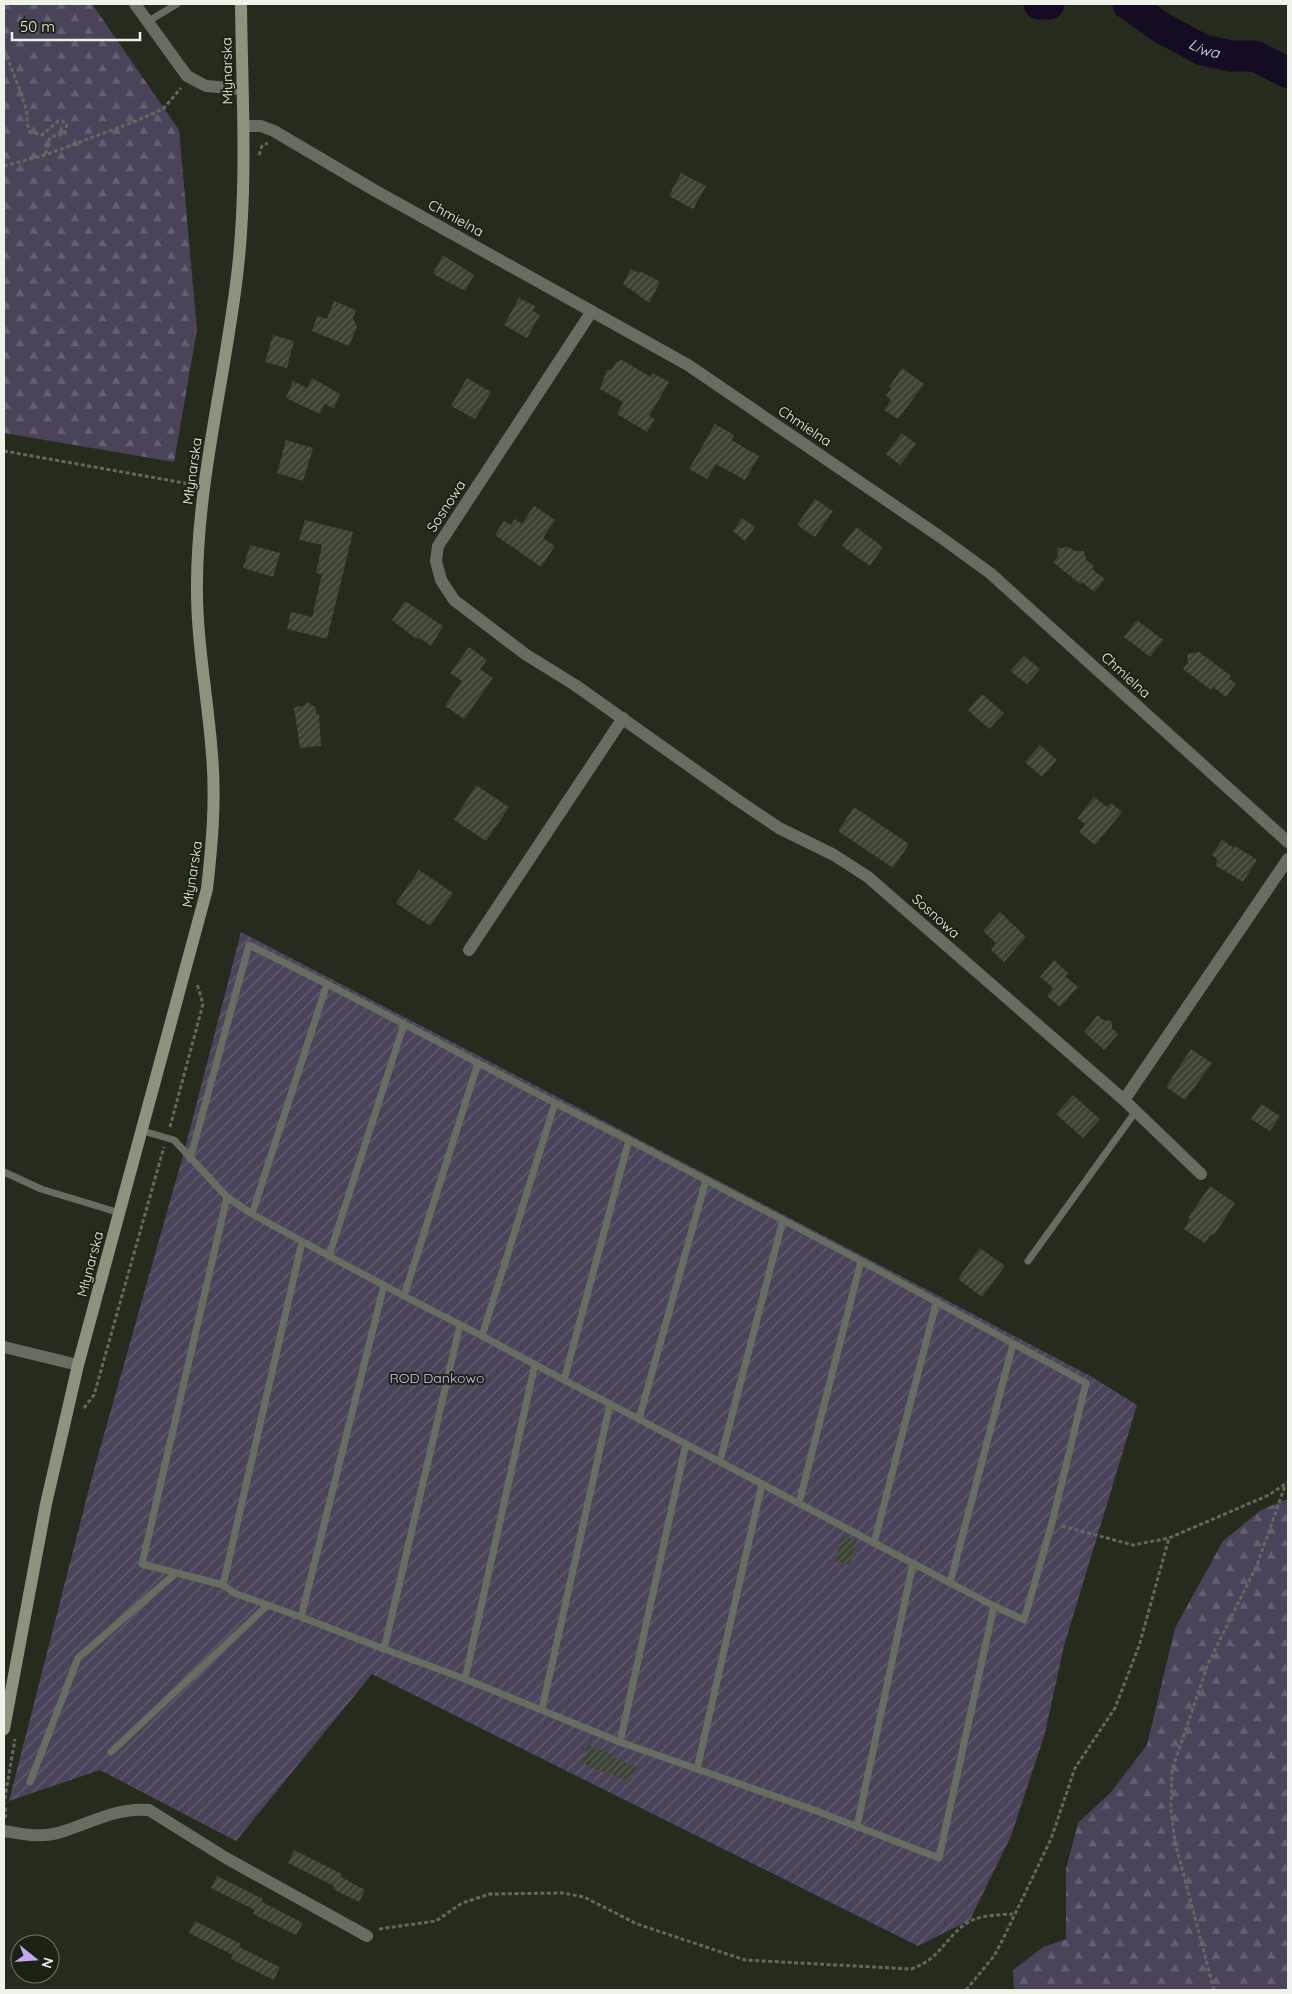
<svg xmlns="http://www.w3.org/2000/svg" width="1292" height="1994" font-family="Quicksand,sans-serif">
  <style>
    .forest { fill: url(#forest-firs) }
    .garden { fill: url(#garden-furrows) }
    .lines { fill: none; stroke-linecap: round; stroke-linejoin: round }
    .river { stroke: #150b22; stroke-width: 31 }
    .building { fill: url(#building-hatch) }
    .path { stroke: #64695d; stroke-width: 3; stroke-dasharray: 4 2.5; stroke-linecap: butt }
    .lane { stroke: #676d60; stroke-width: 7 }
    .street { stroke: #676d60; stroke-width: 12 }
    .secondary { stroke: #8a947f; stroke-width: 12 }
    .labels { text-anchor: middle; stroke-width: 4; stroke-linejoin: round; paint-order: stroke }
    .street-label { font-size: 14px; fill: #eef3e9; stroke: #1b2214 }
    .park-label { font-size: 14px; fill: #d6c2f8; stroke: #1b2214 }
    .water-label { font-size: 15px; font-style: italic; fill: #e4d9fa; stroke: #1b2214 }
  </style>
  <defs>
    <pattern id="forest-firs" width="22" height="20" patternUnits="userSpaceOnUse" patternTransform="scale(1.25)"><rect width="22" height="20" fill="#4b435a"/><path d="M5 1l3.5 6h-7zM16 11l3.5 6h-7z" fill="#655f72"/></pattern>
    <pattern id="garden-furrows" width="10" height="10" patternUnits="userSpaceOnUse" patternTransform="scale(1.25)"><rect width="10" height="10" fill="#4b435a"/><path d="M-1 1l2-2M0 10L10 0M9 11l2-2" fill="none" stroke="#655f72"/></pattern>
    <pattern id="building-hatch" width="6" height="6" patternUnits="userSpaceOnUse" patternTransform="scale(1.25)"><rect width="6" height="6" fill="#3b4334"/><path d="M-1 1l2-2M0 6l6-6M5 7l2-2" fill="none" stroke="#585f51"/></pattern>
  </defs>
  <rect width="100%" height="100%" fill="#252b1d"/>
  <g class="forest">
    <path d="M4,4h88l87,126 18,200 -23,132 -170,-29z"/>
    <path d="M1288,1499v491h-274l-1,-20 30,-23 23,-8v-70l12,-46 33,-31 36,-47 28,-117 48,-87 38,-31z"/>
  </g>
  <path class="garden" d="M241,932l637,332 214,113 45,28 -73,241 -19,87 -34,103 -41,84 -52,26 -546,-272 -136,167 -136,-71 -91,31 83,-324 92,-325z"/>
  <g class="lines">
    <g class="river">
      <path d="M1039,4h10"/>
      <path id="s1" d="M1128,4l34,24 41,22 28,6h24l33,17"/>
    </g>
  </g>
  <g class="building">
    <path d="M681,173l25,13 -13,23 -24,-13z"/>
    <path d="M443,255l31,20 -9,16 -32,-17z"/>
    <path d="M631,269l8,4 1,-2 20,11 -11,21 -26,-19z"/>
    <path d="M519,298l16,8 -2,5 7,4 -13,23 -23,-13z"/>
    <path d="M334,301l22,9 -3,9 4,8 -8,19 -37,-15 5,-15 10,3z"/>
    <path d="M273,335l21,6 -7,27 -22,-6z"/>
    <path d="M622,360l29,17 2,-4 16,9 -20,34 6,3 -8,13 -30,-18 6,-12 -23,-13 7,-19 5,-1 4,-7z"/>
    <path d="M902,368l22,16 -26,35 -14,-9 7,-10 -5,-4 5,-7 -2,-2z"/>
    <path d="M312,378l28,16 -6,14 -10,-4 -4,10 -34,-16 7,-17 14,7z"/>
    <path d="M467,378l24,14 -16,27 -24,-13z"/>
    <path d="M715,424l19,11 -3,5 28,16 -14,24 -29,-16 -9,15 -18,-10z"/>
    <path d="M902,433l14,11 -16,21 -14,-11z"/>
    <path d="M286,440l27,8 -10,33 -26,-8z"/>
    <path d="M815,499l18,12 -18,26 -18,-12z"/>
    <path d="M534,506l21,14 -12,18 12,8 -14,21 -46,-32 9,-14 7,4 4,-6 7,5z"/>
    <path d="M742,518l13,9 -10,14 -12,-10z"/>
    <path d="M305,520l48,12 -26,107 -40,-10 4,-17 21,5 10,-43 -6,-1 6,-28 -23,-5z"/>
    <path d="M856,527l27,20 -13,19 -28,-20z"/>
    <path d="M250,545l30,8 -7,24 -30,-9z"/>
    <path d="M1069,547l6,4h9l2,9 8,6 -2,3 13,10 -11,13 -12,-10 -2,2 -27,-22 5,-6 -1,-8z"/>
    <path d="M405,601l38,25 -12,20 -13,-9 -2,2 -24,-19z"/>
    <path d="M1137,620l26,20 -13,17 -26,-20z"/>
    <path d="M469,647l18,13 -7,9 13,9 -29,41 -19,-13 17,-25 -12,-8z"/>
    <path d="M1199,652l32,24 -2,3 7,4 -10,14 -13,-10 -2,3 -28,-21 5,-6 -1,-9z"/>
    <path d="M1024,656l16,13 -13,15 -17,-13z"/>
    <path d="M982,694l22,19 -15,16 -21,-19z"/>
    <path d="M307,702l9,6v6h3l2,32 -21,2 -6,-41 9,-1z"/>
    <path d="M1040,745l17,15 -15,17 -17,-15z"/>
    <path d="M476,785l33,22 -23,34 -32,-21z"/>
    <path d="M1094,797l13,10 4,-4 11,9 -27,33 -16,-13 6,-8 -8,-6z"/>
    <path d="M854,807l55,37 -16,24 -55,-37z"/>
    <path d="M1222,840l12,8 1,-2 22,14 -14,22 -28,-17 3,-5 -6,-5z"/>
    <path d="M419,870l34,23 -23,33 -34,-23z"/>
    <path d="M1000,912l26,25 -22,25 -13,-12 5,-7 -13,-12z"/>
    <path d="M1054,960l14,13 -3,3 13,11 -18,20 -13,-11 6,-8 -13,-11z"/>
    <path d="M1098,1015l5,5 9,1v7l6,6 -14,16 -20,-18z"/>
    <path d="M1191,1049l21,14 -27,37 -19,-13z"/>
    <path d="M1073,1095l27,24 -17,19 -27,-24z"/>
    <path d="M1261,1104l19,12 -10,15 -19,-12z"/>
    <path d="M1210,1186l25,17 -21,32 -3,-1 -6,9 -21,-14 6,-10 -2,-1z"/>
    <path d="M980,1248l25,18 -23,31 -24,-18z"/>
    <path d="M841,1536l16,4 -7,25 -15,-4z"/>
    <path d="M588,1745l25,9 -1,3 24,10 -6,15 -49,-19z"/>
    <path d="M294,1850l48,24 -1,3 24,13 -6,12 -26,-13 1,-3 -46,-23z"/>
    <path d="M217,1876l46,23 -1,3 41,21 -7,12 -43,-21 2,-4 -44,-22z"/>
    <path d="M195,1921l46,23 -2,3 41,20 -6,13 -43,-21 2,-4 -44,-22z"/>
  </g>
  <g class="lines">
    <g class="path">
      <path d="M4,50c8,20 16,39 22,59 2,8 0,16 4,23l12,3 16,-14h4l5,3 -2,10 -15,3 -5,18"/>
      <path d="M259,155l3,-9 6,-3"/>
      <path d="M4,166l41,-11 91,-34 27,-12 18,-21"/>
      <path d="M4,451l186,33"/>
      <path d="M170,1127l33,-123 -6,-20"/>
      <path d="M84,1408l10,-13 70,-248"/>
      <path d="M1062,1526l71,19 36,-7 100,-43 19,-13"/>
      <path d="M5,1818l1,-6 -2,-9 11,-64"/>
      <path d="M379,1929l57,-8 26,-18 28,-9 73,-1 21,4 53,27 108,36 166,9c29,-10 31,-27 53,-44 12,-10 34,-10 49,-11"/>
      <path d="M966,1990l28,-34 9,-17 48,-100 24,-71 40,-60 24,-62 30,-108"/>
      <path d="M1214,1990l-39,-148 -4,-33 1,-39 36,-106 49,-99 28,-79"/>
    </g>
    <g class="lane">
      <path d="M147,22l30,-18"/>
      <path d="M404,1024l74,39"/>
      <path d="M555,1103l74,37"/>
      <path d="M143,1131l31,9 53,57"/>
      <path d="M190,1159l59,-214 78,39"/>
      <path d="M4,1172l37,17 79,24"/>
      <path d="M706,1180l77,40"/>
      <path d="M252,1214l77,42"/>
      <path d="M302,1242l-79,343 -81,-21 85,-367 25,17 75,-230 77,40 -75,232 75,40 74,-233 77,40 -73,233 82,44 65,-240 77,40 -67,239"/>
      <path d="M1028,1261l108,-150"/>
      <path d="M384,1285l-83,332 83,32 76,-324"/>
      <path d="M404,1296l78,40"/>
      <path d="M564,1380l46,24"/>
      <path d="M686,1444l308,162"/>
      <path d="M720,1461l63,-241 78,41 -62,242"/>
      <path d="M874,1543l62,-239"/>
      <path d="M950,1583l63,-239"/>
      <path d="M223,1585l11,8 67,24"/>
      <path d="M384,1649l81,30 70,-315"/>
      <path d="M465,1679l155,63 66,-298 -76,-40 -68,305"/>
      <path d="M620,1742l194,68 125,48 55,-252 30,14 28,-97 34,-140 -225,-122"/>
      <path d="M111,1752l156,-146"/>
      <path d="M697,1769l65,-285"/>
      <path d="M30,1782l48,-124 98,-85"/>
      <path d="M857,1826l56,-263"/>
    </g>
    <g class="street">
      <path d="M135,4l52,72 19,10 36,3"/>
      <path d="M244,126h17l13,5 100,59 314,175 251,171 51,37 298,269"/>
      <path d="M592,311l-154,235 -2,15 5,19 13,20 71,54 50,31 161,114 43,29 55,27 34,22 256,223 77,74"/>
      <path d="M469,950l154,-232"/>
      <path d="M1124,1100l164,-241"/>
      <path d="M4,1347l74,18"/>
      <path d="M4,1831c18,3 36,7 54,2 31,-9 58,-26 91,-23l77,48 141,78"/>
    </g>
    <path class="secondary" d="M4,1729l42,-225 32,-139 129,-476c5,-44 9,-89 5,-134 -4,-57 -16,-115 -15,-173 1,-103 28,-204 40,-306 11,-90 5,-182 4,-272"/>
  </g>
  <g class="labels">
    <g class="street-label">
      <text transform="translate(227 71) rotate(-91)" y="5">Młynarska</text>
      <text transform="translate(456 218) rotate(29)" y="5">Chmielna</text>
      <text transform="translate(805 426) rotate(34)" y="5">Chmielna</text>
      <text transform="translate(192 471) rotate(-82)" y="5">Młynarska</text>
      <text transform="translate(446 506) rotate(-57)" y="5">Sosnowa</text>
      <text transform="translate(1126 675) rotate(42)" y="5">Chmielna</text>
      <text transform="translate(192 874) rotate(-81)" y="5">Młynarska</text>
      <text transform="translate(936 916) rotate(42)" y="5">Sosnowa</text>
      <text transform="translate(90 1264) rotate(-75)" y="5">Młynarska</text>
    </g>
    <g class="park-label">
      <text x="437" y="1383">ROD Dankowo</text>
    </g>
    <g class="water-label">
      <text dy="5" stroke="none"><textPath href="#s1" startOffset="89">Liwa</textPath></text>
    </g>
  </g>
  <rect width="1292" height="1994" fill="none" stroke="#eef3e9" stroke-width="10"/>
  <g transform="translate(35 1959) rotate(107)"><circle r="24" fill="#1b2214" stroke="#6f7669"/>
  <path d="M0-4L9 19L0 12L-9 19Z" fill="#c3a7f2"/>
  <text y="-8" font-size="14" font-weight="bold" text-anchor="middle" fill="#eef3e9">N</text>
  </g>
  <path d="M12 32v8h128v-8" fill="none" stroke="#eef3e9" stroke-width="2.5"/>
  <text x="20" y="32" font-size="15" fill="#eef3e9" stroke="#1b2214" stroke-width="4" paint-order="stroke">50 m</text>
</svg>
